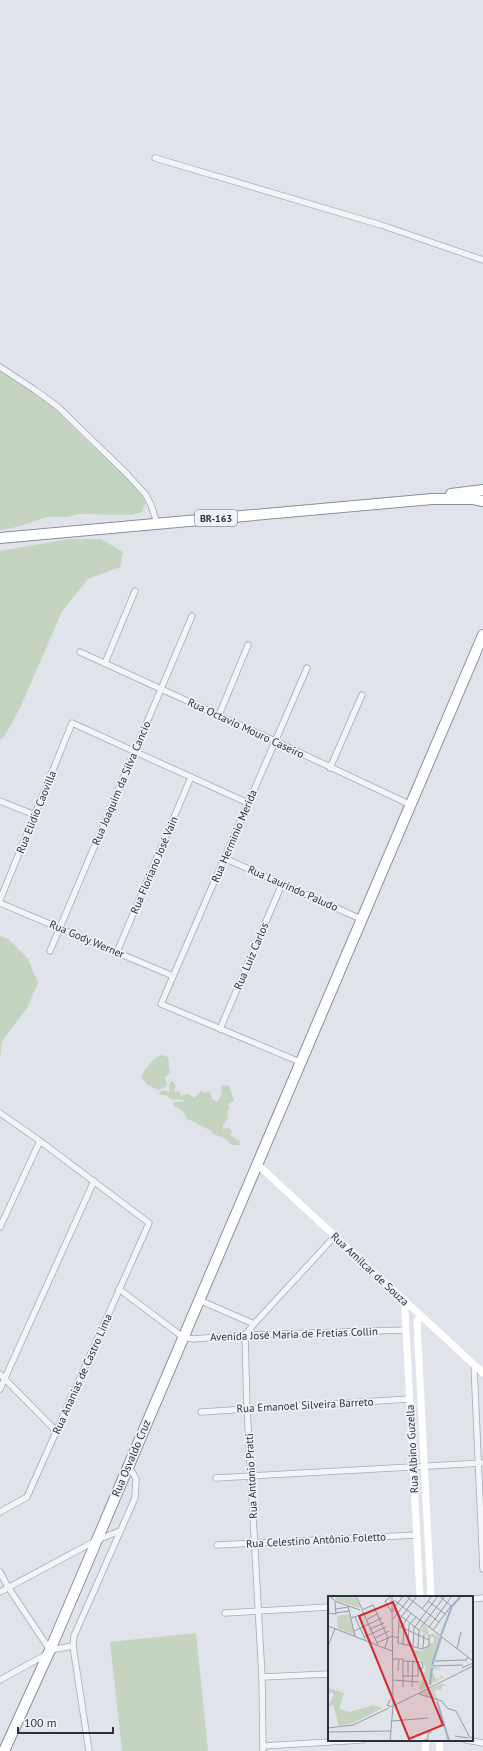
<svg xmlns="http://www.w3.org/2000/svg" width="483" height="1751" font-family="'PT Sans',sans-serif">
  <style>
    .green { fill: #c5d3c1 }
    .lines { fill: none; stroke-linecap: round; stroke-linejoin: round }
    .street-casing { stroke: #a5aab3; stroke-width: 7 }
    .highway-casing { stroke: #87909f; stroke-width: 12 }
    .street { stroke: #f2f4f7; stroke-width: 5.5 }
    .secondary { stroke: #fff; stroke-width: 7 }
    .highway { stroke: #fff; stroke-width: 10 }
    .labels { text-anchor: middle; stroke-width: 3.5; stroke-linejoin: round; paint-order: stroke }
    .shield { fill: #eff2f6; stroke: #646b77; stroke-width: 1 }
    .shield-label { font-size: 10px; font-weight: bold; fill: #283140 }
    .street-label { font-size: 11px; fill: #283140; stroke: #eff2f6 }
    .inset-river { fill: none; stroke: #9bb0c9; stroke-width: 2 }
    .inset-road { fill: none; stroke: #969ca5; stroke-width: 1 }
    .view { fill: #d62828; fill-opacity: 0.15; stroke: #d62828; stroke-width: 2 }
    .inset-edge { fill: none; stroke: #283140; stroke-width: 2 }
  </style>
  <rect width="100%" height="100%" fill="#e0e3e9"/>
  <g class="green">
    <path d="M0,370l48,32 41,41 29,25 15,17 13,17 -4,10 -10,3 -53,-1 -11,3h-21l-30,10 -17,3z"/>
    <path d="M69,539h32l22,13 -3,15 -32,12 -26,32 -42,97 -16,29 -4,3v-189z"/>
    <path d="M0,936l8,3 20,20 10,24 -11,25 -25,33 -2,17z"/>
    <path d="M161,1055l7,2 2,16 -5,4 2,8 -2,2 -7,3 -10,-5 -7,-7c2,-7 13,-21 20,-23z"/>
    <path d="M172,1081l4,4 -2,6 6,1 1,4 7,-2 7,4 6,-7 4,2 4,-2 2,2 1,6 5,3 5,-8 -1,-7 3,-2 5,1 5,14 -6,4 1,5 -2,2 1,7 -5,8v3l6,-1 3,3 -1,5 9,5 -1,4h-7l-6,-6 -13,-5 -2,-4c-9,-2 -14,-8 -24,-11l-5,-9 -9,-5v-3l14,-1 -7,-2 -8,1 -5,-4 -8,-2 3,-4 7,2 1,-9z"/>
    <path d="M196,1633l12,118h-86l-12,-109z"/>
  </g>
  <g class="lines">
    <defs>
      <g id="street">
        <path d="M155,158l226,67 102,35"/>
        <path d="M0,367l35,23 22,16 70,68 19,21 5,10 6,18"/>
        <path d="M80,652l195,89 136,64"/>
        <path d="M105,663l30,-72"/>
        <path d="M219,715l29,-70"/>
        <path d="M330,768l32,-73"/>
        <path d="M0,801l35,14"/>
        <path d="M224,858l137,61"/>
        <path d="M0,900l72,-177 176,80"/>
        <path d="M0,903l173,73"/>
        <path d="M50,951l142,-335"/>
        <path d="M117,952l74,-175"/>
        <path d="M220,1029l62,-145"/>
        <path d="M300,1062l-139,-58 146,-336"/>
        <path d="M0,1113l40,28 109,82 -122,274 -27,15"/>
        <path d="M0,1227l40,-86"/>
        <path d="M119,1289l64,48 10,2 52,-4 161,-5"/>
        <path d="M199,1300l55,24"/>
        <path d="M474,1365l9,204"/>
        <path d="M0,1374l56,57"/>
        <path d="M0,1389l94,-208"/>
        <path d="M201,1412l208,-13"/>
        <path d="M216,1478l267,-15"/>
        <path d="M217,1545l199,-10"/>
        <path d="M0,1572l8,15 42,63 23,-4"/>
        <path d="M0,1592l97,-52 23,-9"/>
        <path d="M472,1599l11,-1"/>
        <path d="M225,1613l104,-6"/>
        <path d="M262,1677l67,-3"/>
        <path d="M0,1680l47,-26"/>
        <path d="M466,1740l17,3"/>
        <path d="M263,1746l99,-6"/>
        <path d="M89,1751l-16,-105 1,-10 61,-138 1,-19 -7,-13"/>
        <path d="M263,1751l-1,-74 -15,-269 -2,-73 9,-11 81,-88"/>
      </g>
      <g id="highway">
        <path d="M451,494l32,-4"/>
        <path d="M0,538l432,-39h41l10,2"/>
        <path d="M4,1751l46,-101 47,-110 386,-905"/>
      </g>
    </defs>
    <use href="#street" class="street-casing"/>
    <use href="#highway" class="highway-casing"/>
    <use href="#street" class="street"/>
    <g class="secondary">
      <path d="M257,1164l226,209"/>
      <path d="M406,1302l-1,8 15,287"/>
      <path d="M420,1315l-3,7 14,275"/>
      <path d="M439,1740l1,11"/>
      <path d="M425,1751l1,-11"/>
    </g>
    <use href="#highway" class="highway"/>
  </g>
  <g class="labels">
    <rect class="shield" x="195" y="510" width="42" height="16" rx="3"/>
    <g class="shield-label">
      <text x="216" y="522">BR-163</text>
    </g>
    <g class="street-label">
      <text transform="translate(246 728) rotate(25)" y="4">Rua Octavio Mouro Caseiro</text>
      <text transform="translate(121 783) rotate(-67)" y="4">Rua Joaquim da Silva Cancio</text>
      <text transform="translate(36 812) rotate(-68)" y="4">Rua Elidio Caovilla</text>
      <text transform="translate(234 836) rotate(-67)" y="4">Rua Herminio Merida</text>
      <text transform="translate(154 865) rotate(-67)" y="4">Rua Floriano José Vain</text>
      <text transform="translate(293 888) rotate(24)" y="4">Rua Laurindo Paludo</text>
      <text transform="translate(87 939) rotate(23)" y="4">Rua Gody Werner</text>
      <text transform="translate(251 956) rotate(-67)" y="4">Rua Luiz Carlos</text>
      <text transform="translate(370 1269) rotate(43)" y="4">Rua Amílcar de Souza</text>
      <text transform="translate(294 1334) rotate(-2)" y="4">Avenida José Maria de Fretias Collin</text>
      <text transform="translate(82 1374) rotate(-66)" y="4">Rua Ananias de Castro Lima</text>
      <text transform="translate(305 1405) rotate(-3)" y="4">Rua Emanoel Silveira Barreto</text>
      <text transform="translate(412 1449) rotate(-93)" y="4">Rua Albino Guzella</text>
      <text transform="translate(131 1458) rotate(-67)" y="4">Rua Osvaldo Cruz</text>
      <text transform="translate(251 1476) rotate(-93)" y="4">Rua Antonio Pratti</text>
      <text transform="translate(316 1540) rotate(-3)" y="4">Rua Celestino Antônio Foletto</text>
    </g>
  </g>
  <g transform="translate(328 1596)">
    <rect width="145" height="145" fill="#e0e3e9"/>
    <path d="M7,0h20l5,12 -23,-7zM21,18l6,21 -17,-6 -1,-13zM95,30h3l3,9 4,-2 9,5 -9,29 9,1 -10,2 3,8 5,1 1,-4 3,2 -23,13 -2,-1 7,-22 -5,-7 -8,-3v-8l9,2 8,-8h4v-5l-14,-7 3,-2zM113,88l6,2h-5l-1,4 -4,-1 -2,4 3,7 -18,-5 -1,-2zM0,92l16,5 -5,16 11,3 23,-7 10,3 -28,14 -16,4 -6,-21 -5,1 6,-11 -2,-3 -4,2z" fill="#c5d3c1"/>
    <path class="inset-river" d="M113,39l11,-29 9,-10M104,69l9,-28M102,89l2,-17M109,105l12,40"/>
    <path class="inset-road" d="M1,0l8,6 23,8M28,0l6,13M64,0l1,110M78,0l33,26M89,0l-18,24 -1,23 24,6 7,-3v-11M63,1l-6,4 7,11M66,4l79,61M100,5l17,13M20,10l7,30M8,13l12,-2M94,13l10,-13M34,14l11,-5 15,33 -3,10M34,14l16,35M65,14l26,20M65,14l10,-14M0,17l8,1 -1,-12M8,17l13,-2M31,20l12,27M27,21l11,24M23,22l24,-8M65,23l18,-23M38,24l11,-6M0,30l64,25M71,30l30,14M101,31l23,-31M42,33l14,-6M91,34l26,-34M105,34l18,-24 -12,-10M26,35l28,-13M36,41l22,-10M47,42l14,-7M49,47l15,-7 6,2M75,49l1,-22 7,-10M0,50l7,-17M80,50l1,-21 7,-8M85,51l1,-19 24,-32M90,52l1,-18M95,52l1,-14M129,53l4,-17M65,63h10v28M75,65l19,1 1,6 -5,1M107,65l31,-1 2,-3M105,70l30,-1M134,72l11,-5M70,75l1,-12M75,80h15v-14M80,80v-15M65,84l26,2M84,91l1,-27M91,98l23,7 5,7 9,3 13,25 4,3M63,103l-4,6 6,2M64,125l36,-3M0,132l25,-3 36,-17M0,136l63,-1M127,140l14,2M62,145l3,-35 80,-40M94,145l6,-2v-6l4,-1"/>
    <path class="view" d="M65,6l50,123 -34,14 -50,-123z"/>
    <rect width="145" height="145" class="inset-edge"/>
  </g>
  <path d="M18 1727v6h95v-6" fill="none" stroke="#283140" stroke-width="2"/>
  <text x="24" y="1727" font-size="12" fill="#283140" stroke="#eff2f6" stroke-width="3" paint-order="stroke">100 m</text>
</svg>
